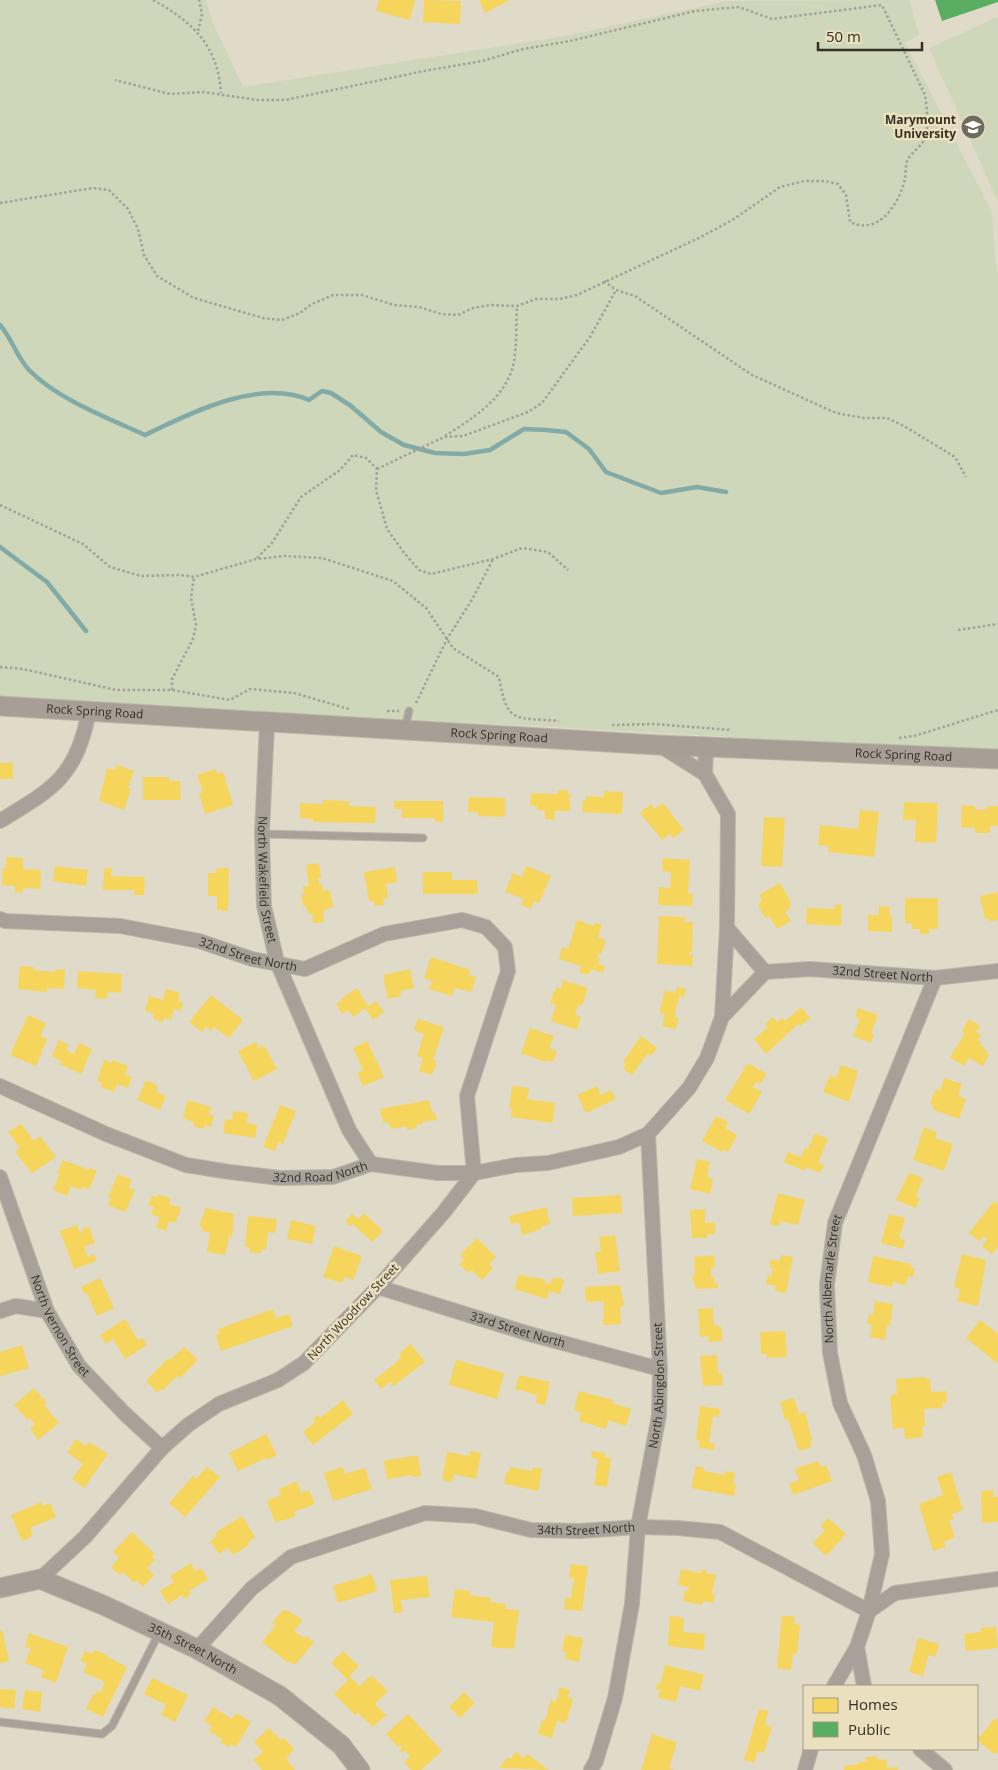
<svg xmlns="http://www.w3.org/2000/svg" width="998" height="1770" font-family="'Open Sans',sans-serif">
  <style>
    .green { fill: #ced7ba }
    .homes { fill: #f6d55c }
    .public { fill: #5aae61 }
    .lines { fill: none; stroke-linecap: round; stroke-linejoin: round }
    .stream { stroke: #82aaa7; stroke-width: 4.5 }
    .lane-casing { stroke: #bcb7a9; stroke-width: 9 }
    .street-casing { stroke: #bcb7a9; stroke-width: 16 }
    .secondary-casing { stroke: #bcb7a9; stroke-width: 21 }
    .path { stroke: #a49f98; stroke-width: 2.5; stroke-dasharray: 2.5 2.5; stroke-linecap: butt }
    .lane { stroke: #a7a199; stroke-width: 7 }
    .street { stroke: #a7a199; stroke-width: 14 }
    .secondary { stroke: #a79f95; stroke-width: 19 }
    .labels { text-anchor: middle; stroke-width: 5; stroke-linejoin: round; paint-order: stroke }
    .poi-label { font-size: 12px; font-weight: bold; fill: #343023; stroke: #eadfbe; text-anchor: end }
    .street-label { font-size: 12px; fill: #343023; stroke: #eadfbe }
  </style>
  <rect width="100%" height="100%" fill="#e0dac8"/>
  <g class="green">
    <path d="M0,0h206l7,23 30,64 322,-51 162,-35 182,-1 10,35 -14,8 87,169 3,48 3,14v478l-463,-26 -535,-24z"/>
    <path d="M998,17v185l-69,-154z"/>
  </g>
  <g class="homes">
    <path d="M379,0h36l-5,20 -34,-9z"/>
    <path d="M424,0l37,1 -1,23 -37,-2z"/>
    <path d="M479,0h31l-25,13z"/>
    <rect x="0" y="763" width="13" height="16"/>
    <path d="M116,765l18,6 -6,17 3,1 -7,21 -25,-9 8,-33 8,2z"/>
    <path d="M216,769l1,5 6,-2 10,33 -28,9 -6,-21 4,-1 -6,-17z"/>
    <path d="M143,777h26v4h11l1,19h-38z"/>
    <path d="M558,790h10v4l2,1v16h-15l-1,9 -9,-1v-8l-8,-1v-4h-7l1,-13 27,1z"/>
    <path d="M604,791l19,1 -1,22 -40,-2 1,-12h3v-4l18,1z"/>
    <path d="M469,797l36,1v19l-27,-1v-4h-10z"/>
    <path d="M323,800l26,1v5l27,1 -1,16 -62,-1v-3l-13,-1v-15l23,1z"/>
    <path d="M394,801h49v21h-8v-4h-33v-9h-8z"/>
    <path d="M904,802l34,1 -2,40 -21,-1 1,-22h-13z"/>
    <path d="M663,803l21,27 -11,8 -3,-4 -8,6 -22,-27 11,-9 3,5z"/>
    <path d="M962,805l13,1v3l12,1v-4h11v20h-8v7h-15v-5l-14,-1z"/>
    <path d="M860,810l19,2 -5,45 -46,-5 1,-6 -11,-1 2,-20 38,4z"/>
    <path d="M764,817l21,1 -3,49 -21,-1z"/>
    <path d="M6,857l17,1v11l18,1 -1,19 -17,-1 -1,5 -7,-1v-6l-13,-1 1,-17h3z"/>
    <path d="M663,858l27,2 -2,33 5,1 -1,12 -34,-1 1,-18 11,1 1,-16 -9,-1z"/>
    <path d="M319,863l2,15h-3l1,6h3l1,7 7,-1 3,17 -10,4 1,11 -11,1 -1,-10 -4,1 -2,-8h-3l-2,-11 3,-1 -1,-8h6l-3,-21z"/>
    <path d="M55,866l33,4 -2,16 -33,-5z"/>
    <path d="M526,866l25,10 -12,27 -5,-2 -3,8 -10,-4 3,-6 -19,-7 8,-19 9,4z"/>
    <path d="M395,867l2,15 -11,2 2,14 -5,1 1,6 -9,1 -1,-5h-5l-5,-29z"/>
    <path d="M104,868h8l-1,8 34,1 -1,18h-10v-5h-31z"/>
    <path d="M216,868h13l-1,43 -11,-1v-14h-9v-23h8z"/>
    <path d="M423,872h29v8h25l1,14h-55z"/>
    <path d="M780,883l11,19 -2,2 2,4 -6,4 6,9 -14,8 -8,-13 -4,2 -7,-13 4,-6 -3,-4z"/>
    <path d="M998,892v28l-9,2v-4l-4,1 -5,-23z"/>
    <path d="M905,898h33v31h-9v5h-9v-5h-8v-6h-7z"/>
    <path d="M835,904l7,1 -1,21 -35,-2 1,-16 28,1z"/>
    <path d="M879,906l11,1 -1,8h3v17l-24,-1v-16h11z"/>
    <path d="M659,916l26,1 -1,5h9l-1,30h-3v3h4l-1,11 -35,-2z"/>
    <path d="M577,920l17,6 1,-3 7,2 -4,12 8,3 -5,14 -3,-1 -1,5 3,1 -2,5 7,2 -2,7 -12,-4 -3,6 -9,-3 2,-6 -22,-7 3,-12 6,2z"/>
    <path d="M431,957l39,13 -1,5 7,2 -5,15 -16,-4 -3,8 -23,-7 3,-8 -8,-3z"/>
    <path d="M20,966l14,1 -1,3 22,2v-3l10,1 -1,19 -17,-1v4l-29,-3z"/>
    <path d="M410,969l4,19 -14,3 1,5 -13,3 -5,-24z"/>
    <path d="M78,971l44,3 -1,19 -13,-1 -1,7 -12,-1 1,-8 -19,-2z"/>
    <path d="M563,980l25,8 -6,18 -4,-1 -3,10 6,2 -4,13 -26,-9 5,-16 -6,-2 3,-9 4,-7 4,2z"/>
    <path d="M677,987l9,2 -2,8 -5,-1 -5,21 5,1 -3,11 -14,-3 3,-12 -6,-1 6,-23 10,3z"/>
    <path d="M357,988l11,18 8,-5 8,11 -11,8 -8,-12 -12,9 -5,-7 -6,4 -6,-10 6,-3 -1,-2z"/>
    <path d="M166,989l14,4 -2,8 5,1 -2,9 -7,-2 -3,11 -7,-2 -1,4 -10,-3 1,-5 -9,-3 4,-15 14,4z"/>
    <path d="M211,995l32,25 -14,18 -15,-11 -3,4 -5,-4 -4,5 -13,-10z"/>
    <path d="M801,1007l9,11 -10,8 -2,-2 -32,30 -12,-15 14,-12 -3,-3 8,-7 4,5 5,-4 3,3z"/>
    <path d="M858,1008l20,7 -7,18 3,1 -3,9 -18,-7 7,-17 -5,-2z"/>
    <path d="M28,1015l18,8 -6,13 7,3 -11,27 -26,-11z"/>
    <path d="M418,1019l26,8 -11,33 4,1 -5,14 -13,-4 4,-13 -6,-2 7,-22 -10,-4z"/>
    <path d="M969,1019l11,7 -4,6 5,3 -3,5 3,2 -1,3 8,6 -2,3 3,1 -6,11 -14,-8 -5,8 -14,-9 15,-24 -3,-2z"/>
    <path d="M530,1028l24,8 -5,12 8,3 -4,11 -7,-2 -1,2 -24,-9z"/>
    <path d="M641,1036l16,12 -6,8 -3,-3 -16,22 -9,-6 3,-4 -3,-3z"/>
    <path d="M59,1040l10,5 -3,5 8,4 5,-11 13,6 -11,25 -21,-10 1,-3 -9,-5z"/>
    <path d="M367,1041l17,36 -21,9 -6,-13 6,-3 -10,-22z"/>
    <path d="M256,1042l3,6 5,-3 13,24 -23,12 -16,-30z"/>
    <path d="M104,1060l8,3 1,-3 15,6 -3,9 7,2 -4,11 -11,-4 -3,8 -13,-5 1,-4 -5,-2z"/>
    <path d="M748,1063l19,11 -7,10 -4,-2 -3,5 9,5 -13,22 -24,-14z"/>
    <path d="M841,1065l17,6 -9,31 -26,-10 7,-17 6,3z"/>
    <path d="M944,1078l18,6 -4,12 8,3 -7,20 -27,-10 2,-3 -4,-2 5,-15 5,2z"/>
    <path d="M146,1080l12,6 -2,6 10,4 -6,14 -23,-10z"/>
    <path d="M512,1086l17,2 -2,11 28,4 -2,20 -42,-6 1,-9h-3z"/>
    <path d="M597,1086l4,9 10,-5 5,9 -30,14 -9,-18z"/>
    <path d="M188,1100l23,7 -2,7 5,2 -3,11 -6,-2 -2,4 -10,-3 1,-4 -11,-4z"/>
    <path d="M429,1100l3,13 3,-1 2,8 -15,2v2l-6,1 1,3 -10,2v-4l-16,3 -2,-7 -6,1 -3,-14z"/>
    <path d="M280,1105l16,6 -13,33 -5,-2 -3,9 -12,-4z"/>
    <path d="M233,1111l15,2 -1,10 10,2 -2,13 -32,-5 2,-14 7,1z"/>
    <path d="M716,1116l12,6 -3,6 12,7 -9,17 -5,-3 -1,3 -20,-11z"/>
    <path d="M21,1124l13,17 6,-5 16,21 -24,16 -17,-21 5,-4 -12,-16z"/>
    <path d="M924,1127l13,5 -2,6 18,6 -9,27 -31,-11z"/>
    <path d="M815,1133l13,6 -10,24 6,2 -4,8 -14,-6 -1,4 -21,-9 4,-10 13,5 4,-9 3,1z"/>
    <path d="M697,1159l13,3 -3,15 6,2 -3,15 -20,-5z"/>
    <path d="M63,1160l26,10 1,-2 7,3 -8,18 -6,-2 -2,3 -10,-4 -4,10 -14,-6 7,-16 -3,-1z"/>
    <path d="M909,1173l14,5 -7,19 4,2 -4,9 -20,-8z"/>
    <path d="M118,1174l14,6 -3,8 6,2 -10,22 -17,-7 3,-7 -3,-1z"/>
    <path d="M778,1193l27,7 -7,25 -18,-4 -1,5 -9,-2z"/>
    <path d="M158,1194l13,5 -2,5 12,4 -6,15 -6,-2 -3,10 -10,-4 4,-10 -9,-3 3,-7 -6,-2 4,-9 5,1z"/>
    <path d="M621,1195l1,18 -49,3 -1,-18z"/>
    <path d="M994,1201l4,3v43l-6,7 -10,-8 5,-7 -4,-3 -4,5 -10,-8z"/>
    <path d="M546,1207l4,17 -9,2 1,3 -20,6 -3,-13 -8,2 -2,-8z"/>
    <path d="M206,1208l28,6 -2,23 -3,-1 -4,19 -18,-3 3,-19 -8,-2 1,-4 -4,-1z"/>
    <path d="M705,1209v14l10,-1v12h-8v4h-15l-2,-28z"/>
    <path d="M364,1213l19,18 -11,11 -19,-18 -2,2 -6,-5 7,-7 6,5z"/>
    <path d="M889,1214l16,4 -6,20 6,2 -2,9 -22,-6z"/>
    <path d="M248,1216l29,3 -2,14 -7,-1 -2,18 -5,-1v4l-12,-1 1,-5h-5z"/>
    <path d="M291,1220l25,6 -4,18 -25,-5z"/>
    <path d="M77,1225l3,8 3,-1 -1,-3 7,-2 6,16 -11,4 4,10 6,-3 2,7 -22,8 -14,-38z"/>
    <path d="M615,1235l5,36 -22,3 -3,-22h6l-2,-15z"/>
    <path d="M477,1238l19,19 -7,7 4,4 -11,12 -10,-10 -3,3 -10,-9 5,-5 -4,-4z"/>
    <path d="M334,1246l28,10 -9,24 -9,-3 -2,6 -19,-6z"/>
    <path d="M962,1254l24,6 -8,46 -21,-5 3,-12 -6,-2z"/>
    <path d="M714,1255l1,12 -4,1v9h3l1,7 3,-1v5l-22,1 -4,-13h3l-1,-19z"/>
    <path d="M781,1255l12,2 -7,36 -11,-2 1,-5 -10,-2 2,-9 3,1 2,-8 -4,-1 2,-8 8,2z"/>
    <path d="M873,1256l38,8 -1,3 5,1 -2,9 -5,-1 -2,9 -13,-3 -1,5 -24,-5z"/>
    <path d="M519,1274l8,2 1,3 1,-2 15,2 1,3 5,2 3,-6h7l4,3 -4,13 -11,-3 -2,8 -33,-10z"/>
    <path d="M100,1278l14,30 -17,8 -10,-23 -3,1 -3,-7z"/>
    <path d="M620,1285l4,21 -4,1 1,17 -18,1 1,-24 -18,1 -1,-15z"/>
    <path d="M875,1301l18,3 -3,22 -3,-1 -2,15 -15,-3 2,-12 -5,-1 2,-10 4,1z"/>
    <path d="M713,1308l1,18h7l2,15 -14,1 -1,-6 -8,1 -2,-28z"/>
    <path d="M273,1309l3,9 13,-4 4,12 -72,25 -5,-16 4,-2 -2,-4z"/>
    <path d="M125,1319l13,21 5,-2 4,7 -22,14 -12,-20 -7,5 -6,-9z"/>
    <path d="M980,1320l18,14v30l-32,-26z"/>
    <path d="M785,1331l2,26 -20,1v-4h-6l-1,-22z"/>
    <path d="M411,1344l14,18 -32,24 -3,-4 -9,7 -7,-9 22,-17 5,-7 -2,-2z"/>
    <path d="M22,1345l7,23 -29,8v-24z"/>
    <path d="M184,1347l14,13 -18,18 -2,-3 -15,15 -2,-1 -3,4 -12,-12 22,-23 2,2z"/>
    <path d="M717,1355l1,18h4l1,12 -20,1 -3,-30z"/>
    <path d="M456,1360l48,13 -7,26 -48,-14z"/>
    <path d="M519,1375l31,7 -5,23 -9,-2 1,-8 -22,-6z"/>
    <path d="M926,1377l1,2h3l1,13 15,-1 1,11 -5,1 1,5 -19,1 1,17h-3l1,11 -18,2 -1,-11 -11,1 -3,-34 7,-1 -1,-15z"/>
    <path d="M34,1388l13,15 -3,2 15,18 -21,17 -8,-11 5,-5 -5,-6 -2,2 -14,-15z"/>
    <path d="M579,1391l34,9 -1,3 19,6 -5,17 -18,-6 -2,9 -27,-8 2,-8 -7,-3z"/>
    <path d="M794,1398l5,16 6,-2 7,28 -2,1 2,6 -13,4 -11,-32 -3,1 -5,-18z"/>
    <path d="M343,1400l10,14 -40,31 -10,-13 12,-10 -2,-3 5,-4 2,3z"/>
    <path d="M700,1406l20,3 -1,8 -6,-1 -4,27h6l-1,7 -15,-2 1,-7 -4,-1z"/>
    <path d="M266,1434l11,21 -10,5 -1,-2 -28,13 -9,-18z"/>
    <path d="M76,1439l10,7 3,-4 19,12 -24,34 -12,-9 11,-15 -16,-12z"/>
    <path d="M470,1451l11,2 -5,26 -22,-5 -2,8 -10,-2 5,-28 23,4z"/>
    <path d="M592,1451l13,2v4l6,1 -4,29 -13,-2 4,-26 -7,-1z"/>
    <path d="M418,1455l3,21 -8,1 -1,-2 -25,4 -3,-18z"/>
    <path d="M818,1461l3,6 5,-2 6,16 -39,14 -4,-11 10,-4 -4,-11z"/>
    <path d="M696,1466l8,2v3l20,4 1,-4 10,2 -2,10 3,1 -2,12 -43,-8z"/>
    <path d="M207,1467l13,10 -35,40 -16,-14 24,-27 3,3z"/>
    <path d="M342,1467l3,7 20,-6 7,21 -39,12 -9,-28z"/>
    <path d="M510,1467l22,4 1,-4 9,2 -4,22 -34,-7 3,-13 2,1z"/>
    <path d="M951,1472l12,38 -11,4 2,5 -5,2 6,16 -11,5 2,5 -13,4 -14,-47 24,-9 -6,-18z"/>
    <path d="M297,1481l4,12 8,-3 6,14 -21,8 2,5 -21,5 -8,-21 14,-6 -2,-6z"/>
    <path d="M993,1490v7h5v25l-16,1 -1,-32z"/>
    <path d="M41,1502l2,4 7,-3 6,14 -26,11 3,8 -11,5 -11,-26z"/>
    <path d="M242,1516l13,21 -7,5 1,3 -16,10 -5,-7 -9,6 -9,-13 7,-5 -2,-3z"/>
    <path d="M828,1518l18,16 -20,22 -13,-13 12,-13 -5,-4z"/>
    <path d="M132,1532l23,22 -3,3 3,3 -8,8 7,7 -11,12 -6,-7 -3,3 -11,-11 -4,3 -8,-8 8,-9 -6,-6z"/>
    <path d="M191,1563l5,9 5,-4 7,11 -19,12 2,3 -7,5 -2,-4 -14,9 -8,-13 14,-9 -4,-6z"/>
    <path d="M571,1564l17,2 -6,45 -18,-2 1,-11h6l3,-19 -5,-1z"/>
    <path d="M681,1569l20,4 1,-4 4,1v3l10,2 -4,18 3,1 -2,9 -10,-2 -1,4 -19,-4 2,-11 3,1 1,-4 -11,-2z"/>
    <path d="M372,1574l5,17 -39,12 -5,-17z"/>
    <path d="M427,1576l3,21 -29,3 2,12 -9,1 -4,-33z"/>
    <path d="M455,1589l15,2v4l21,3 -1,4 16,2 -1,5 14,1 -5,39 -23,-2 3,-25 -43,-5z"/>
    <path d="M286,1610l17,10 -9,11 10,7 2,-2 8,6 -19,23 -6,-4 -1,2 -26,-21 14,-17 -4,-2 10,-12z"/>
    <path d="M782,1615l13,2 -1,7 6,1 -3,29 -4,-1 -2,17 -14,-2z"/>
    <path d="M670,1616l14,2 -1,14 22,2 -1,16 -36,-4z"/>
    <path d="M996,1627l2,21 -32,3 -2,-17 17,-2 -1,-4z"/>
    <path d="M0,1630h2l7,31 -9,2z"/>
    <path d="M29,1633l39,14 -12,36 -15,-6 3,-7 -19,-7 6,-15 -6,-1z"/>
    <path d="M565,1635l18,3 -4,24 -14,-3 1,-7 -4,-1z"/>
    <path d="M918,1638l21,6 -3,13 -8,-2 -5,21 -14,-4z"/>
    <path d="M94,1650l14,5 -1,2 20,10 -24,50 -17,-8 7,-15 2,1 2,-4 3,2 5,-11 -22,-10 4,-8 -7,-4 5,-9 7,3z"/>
    <path d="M343,1651l16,15 -10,10 11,10 11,-11 17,16 -13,13 11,11 -13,12 -15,-14 -3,2 -21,-21 14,-14 -17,-17z"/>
    <path d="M665,1665l39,10 -4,16 -20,-5 -4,16 -18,-4 2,-8 -4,-1 1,-6 3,1z"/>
    <path d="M152,1678l36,17 -13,27 -14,-7 5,-10 -22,-11z"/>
    <path d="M560,1687l10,3 -2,7 5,2 -7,24 -9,-2 -5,17 -14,-4 4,-14 3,1 6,-21 5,2z"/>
    <path d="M0,1689l16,1 -2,19 -14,-2z"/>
    <path d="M25,1690l17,2 -2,20 -18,-3z"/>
    <path d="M464,1692l11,11 -15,15 -11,-11z"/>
    <path d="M213,1707l19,12 4,-6 15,9 -15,25 -5,-3 -2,3 -9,-5 2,-3 -13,-8 3,-5 -8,-4z"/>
    <path d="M759,1709l9,2 -3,14 7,2 -8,26 -6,-2 -4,12 -10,-3z"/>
    <path d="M408,1714l34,37 -21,19h-10l-7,-8 6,-6 -5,-6 -3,3 -3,-3 4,-3 -3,-2 -2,2 -12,-13z"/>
    <path d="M995,1718l3,2v34l-2,-2 -2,2 -17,-14z"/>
    <path d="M269,1728l12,12 3,-2 10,11 -8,10 9,11h-33l-9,-10 10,-8 -9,-10z"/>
    <path d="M652,1734l25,8 -8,26 5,2h-33z"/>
    <path d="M516,1752l8,6 3,-4 22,16 -50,-2 9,-11 2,2z"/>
    <path d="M877,1756l1,4 8,-1 1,9 11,-1v3h-54v-4l15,-2v-2l8,-1 -1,-4z"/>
  </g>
  <path class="public" d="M935,0h63v2l-56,19z"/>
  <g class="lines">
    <g class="stream">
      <path d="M0,325c12,14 17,32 29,45 28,29 79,48 116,65 46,-22 114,-57 164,-35l13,-9 9,2 20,13 30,26 23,13 31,8 29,1 26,-4 34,-21 22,1 20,2 23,17 17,23 55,21 36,-6 29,5"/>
      <path d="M0,547l47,35 39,49"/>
    </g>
    <defs>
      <g id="lane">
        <path d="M405,728l4,-17"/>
        <path d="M262,834l161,4"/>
        <path d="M0,1722l102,12 10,-8 47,-93"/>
      </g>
      <g id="street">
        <path id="s1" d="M267,724l-5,108 2,74 13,56 72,168 22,34"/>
        <path d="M705,774l1,-27"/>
        <path d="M0,821c54,-33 75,-43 89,-109"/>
        <path id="s2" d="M0,919l5,2 115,5 79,15 53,18 53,10 79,-35 78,-14 24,7 19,20 3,24 -41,125 7,77 -30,39 -66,75 -74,76 -26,17 -59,24 -31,21 -26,23 -77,89 -45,42"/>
        <path id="s3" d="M765,972l45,-3 125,9 63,-7"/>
        <path d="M722,1017l5,-89"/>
        <path id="s4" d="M0,1086l106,48 80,31 44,7 50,6 53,-1 38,-13 67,9h36l42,-8 32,-2 71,-16 29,-13 41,-46 18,-30 15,-41 43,-45 -38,-44 1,-114 -23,-40 -46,-29"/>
        <path id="s5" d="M0,1177l47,134 32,55 46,48 37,34"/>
        <path id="s6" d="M378,1287l155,48 127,34"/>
        <path d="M0,1311l16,-5 31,5"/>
        <path id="s7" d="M197,1649l54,-60 40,-32 134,-44 50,3 56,14 49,1 58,-4 40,1 42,4 149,79 26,-18 103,-14"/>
        <path d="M834,1686l23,-39"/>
        <path id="s8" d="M864,1686l-7,-39 12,-36 13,-57 -4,-53 -14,-46 -24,-52 -10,-50 -3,-68 8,-62 100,-245"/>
        <path d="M920,1749l25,21"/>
        <path id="s9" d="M591,1770l5,-9 19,-63 17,-94 6,-77 21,-112 1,-46 -12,-235"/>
        <path d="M805,1770l6,-21"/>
      </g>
      <g id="secondary">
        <path id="s10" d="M0,706l658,39 340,14"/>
        <path id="s11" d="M0,1588l40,-9 63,26 94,44 83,47 61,49 19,25"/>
      </g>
    </defs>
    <use href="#lane" class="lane-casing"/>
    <use href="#street" class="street-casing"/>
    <use href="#secondary" class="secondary-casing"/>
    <g class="path">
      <path d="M153,0c40,22 65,46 68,93"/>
      <path d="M198,31l4,-17 -3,-14"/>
      <path d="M0,203l93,-15 16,2 19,19 10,20 6,26 13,21 37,22 69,20 19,2 18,-7 12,-9 21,-9h29l32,10 25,2 22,7 17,1 15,-7 17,-3 27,1 19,-7h24l17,-4 124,-58 33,-18 46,-32 24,-6h21l13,3 8,11 4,27c29,14 49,-18 55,-43 1,-6 0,-14 3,-20 4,-7 14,-13 17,-21 4,-12 2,-30 0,-43l-43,-90 -110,14 -33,-12 -44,4 -125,30 -47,8 -41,12 -58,10 -139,29h-28l-54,-8 -33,2 -55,-14"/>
      <path d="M604,281l12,9 19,6 117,79 84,38 28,5h23l17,8 51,31 11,20"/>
      <path d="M445,436c28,-18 63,-39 69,-75 3,-17 2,-37 3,-54"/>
      <path d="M377,469l67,-32 19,-1 65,-24 14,-9 48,-66 26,-47"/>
      <path d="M0,505l83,39 27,23 31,9 40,-1 13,2 62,-18 28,-3 38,2 71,23 33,27 27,40 46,29c8,48 16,40 60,44"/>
      <path d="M257,558l15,-15 29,-46 39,-27 13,-15 13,3 11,11 -1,21 11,39 18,25 14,16 12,4 62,-15 29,-11 26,4 20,18"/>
      <path d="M958,630l40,-6"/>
      <path d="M0,667l23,2 93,21h56l58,10 20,-11 44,4 55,16"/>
      <path d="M172,690v-11l21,-40 3,-14 -5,-27 3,-21"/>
      <path d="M416,703l31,-64 26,-41 20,-39"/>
      <path d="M387,711h12"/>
      <path d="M612,725l42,-1 77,6"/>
      <path d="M899,738l15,-2 84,-26"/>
    </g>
    <use href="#lane" class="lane"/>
    <use href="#street" class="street"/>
    <use href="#secondary" class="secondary"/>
  </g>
  <defs>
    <symbol id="university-disc" viewBox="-11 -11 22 22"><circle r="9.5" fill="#706c5d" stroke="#eadfbe"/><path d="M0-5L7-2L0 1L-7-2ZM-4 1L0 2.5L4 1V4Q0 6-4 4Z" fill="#fff"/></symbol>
  </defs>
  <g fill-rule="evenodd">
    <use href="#university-disc" x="959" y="113" width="28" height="28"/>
  </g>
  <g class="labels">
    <g class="poi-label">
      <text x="956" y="124">Marymount<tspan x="956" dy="14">University</tspan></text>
    </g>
    <g class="street-label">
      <text dy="4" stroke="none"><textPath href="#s10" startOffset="95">Rock Spring Road</textPath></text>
      <text dy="4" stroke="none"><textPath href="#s10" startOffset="500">Rock Spring Road</textPath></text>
      <text dy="4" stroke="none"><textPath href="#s10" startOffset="905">Rock Spring Road</textPath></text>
      <text dy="4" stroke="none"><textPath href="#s1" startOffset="156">North Wakefield Street</textPath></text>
      <text dy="4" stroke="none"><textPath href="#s2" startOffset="252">32nd Street North</textPath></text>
      <text dy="4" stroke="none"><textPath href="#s3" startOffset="118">32nd Street North</textPath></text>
      <text dy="4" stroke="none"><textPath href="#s4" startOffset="338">32nd Road North</textPath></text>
      <text dy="4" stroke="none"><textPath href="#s8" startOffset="420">North Albemarle Street</textPath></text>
      <text transform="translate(353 1312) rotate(-47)" y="4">North Woodrow Street</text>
      <text dy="4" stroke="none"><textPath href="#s5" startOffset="161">North Vernon Street</textPath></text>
      <text dy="4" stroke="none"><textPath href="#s6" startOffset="146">33rd Street North</textPath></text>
      <text dy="4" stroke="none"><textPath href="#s9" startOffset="392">North Abingdon Street</textPath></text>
      <text dy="4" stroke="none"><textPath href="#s7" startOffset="436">34th Street North</textPath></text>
      <text dy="4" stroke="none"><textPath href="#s11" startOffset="209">35th Street North</textPath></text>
    </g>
  </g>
  <rect x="803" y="1685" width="175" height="65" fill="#eadfbe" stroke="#a19980"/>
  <rect x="813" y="1698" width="25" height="15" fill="#f6d55c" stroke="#a19980"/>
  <text x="848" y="1710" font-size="15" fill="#343023">Homes</text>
  <rect x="813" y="1722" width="25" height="15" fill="#5aae61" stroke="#a19980"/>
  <text x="848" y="1735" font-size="15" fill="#343023">Public</text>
  <path d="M818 42v8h104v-8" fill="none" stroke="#343023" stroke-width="2.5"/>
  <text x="826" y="42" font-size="15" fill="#343023" stroke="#eadfbe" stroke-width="4" paint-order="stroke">50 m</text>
</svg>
